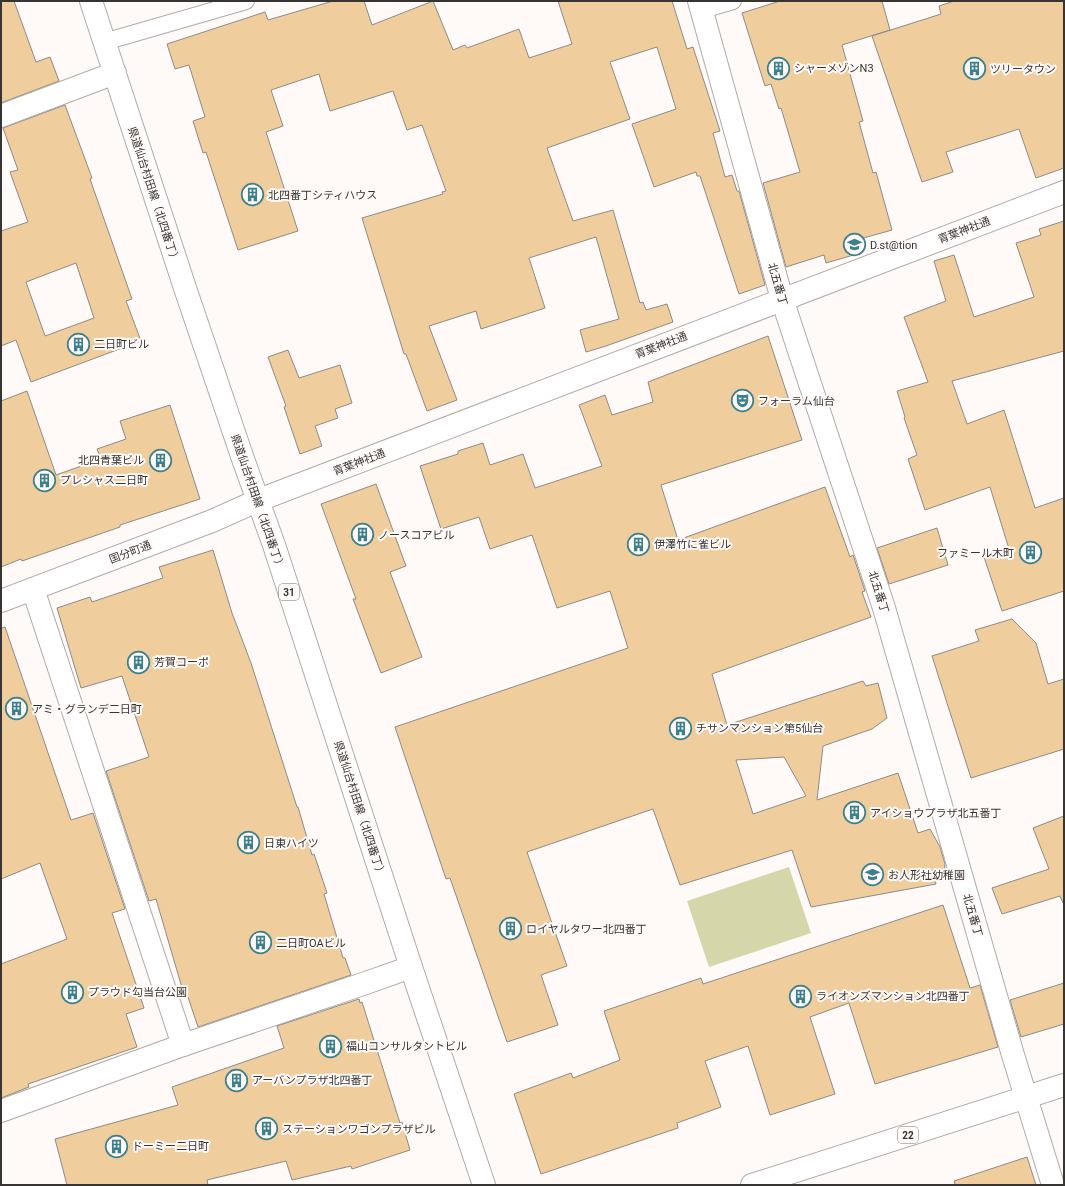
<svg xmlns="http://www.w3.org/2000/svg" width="1065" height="1186" font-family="Roboto,'Noto Sans JP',sans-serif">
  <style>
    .green { fill: #d5d7aa }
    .building { fill: #efcd9c; stroke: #8e8b87; fill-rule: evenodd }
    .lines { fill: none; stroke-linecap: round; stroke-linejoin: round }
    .service-casing { stroke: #b0aaa8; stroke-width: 18 }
    .minor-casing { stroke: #b0aaa8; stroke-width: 24 }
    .tertiary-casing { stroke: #b0aaa8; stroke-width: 24 }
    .primary-casing { stroke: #b0aaa8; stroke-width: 24 }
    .service { stroke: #fff; stroke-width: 16 }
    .minor { stroke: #fff; stroke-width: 22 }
    .tertiary { stroke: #fff; stroke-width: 22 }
    .primary { stroke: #fff; stroke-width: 22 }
    .labels { text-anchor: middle; stroke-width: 4; stroke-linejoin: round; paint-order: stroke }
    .shield { fill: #fff9f7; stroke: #73706e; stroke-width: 1 }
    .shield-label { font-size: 10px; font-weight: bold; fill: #373534 }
    .poi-label { font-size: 11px; fill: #373534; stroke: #fff9f7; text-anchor: start }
    .street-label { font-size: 11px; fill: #373534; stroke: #fff9f7 }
  </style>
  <rect width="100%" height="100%" fill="#fff9f7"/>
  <path class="green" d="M789,867l22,66 -102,34 -22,-66z"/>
  <g class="building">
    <path d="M1,1h13l22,61 14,-5 9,24 -58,22z"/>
    <path d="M333,1h31l8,24 61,-24 20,49 12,-5 2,3 52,-19 10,29 43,-14 -14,-43h114l15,48 6,-2 27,84 -7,2 12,44 7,-2 5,16h2l26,94 -26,9 -39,-118h-3l-1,-4 -42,15 -22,-63 44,-15 -19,-62 -47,15 20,57 -83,29 26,73 40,-11 27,93 3,-1 3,8 21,-6 6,18 -67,24 -20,6 -6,-22 39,-11 -23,-82 -67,21 16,50 -64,21 -5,-18 -47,15 28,74 -30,11 -21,-57h-2l-42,-136 81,-24 -1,-2 4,-1 -24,-66 -15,5 -14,-39 -63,20 -11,-37 -48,16 12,36 -17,6 32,99 -60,19 -32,-98 -3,1 -10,-32 12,-4 -16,-52 -14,4 -8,-25 98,-32 3,8z"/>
    <path d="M780,1h102l8,29 -48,15 21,76 -4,1 14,51 3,-1 16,58 -39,11 4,13 -31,9 -2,-8 -38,12 -23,-84 37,-11 -19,-64 -2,1 -8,-25 -6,2 -23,-73z"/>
    <path d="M954,1h110v167l-28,10 -17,-49 -73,23 7,20 -31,10 -50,-146 69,-22 -2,-8z"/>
    <path d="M65,105l27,73 -2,1 42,120 -6,2 15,40 -110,41 -15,-42 -15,6v-115l27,-9 -18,-50 8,-2 -15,-42zM76,263l18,55 -49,18 -19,-54z"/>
    <path d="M1064,221v130l-112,30 15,43 37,-14 31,98 29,-10v93l-62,20 -18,-54 25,-8 -19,-62 -65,23 -17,-51 9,-4 -13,-37 1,-1 -8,-26 31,-9 -24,-65 42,-16 -12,-40 20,-6 20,62 60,-20 -18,-54 25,-8 -2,-6z"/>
    <path d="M768,336l34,104 -141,45 17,55 147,-53 25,70 3,-2 12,36 -3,1 9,25 -159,57 15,51 136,-44 3,5 12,-3 9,35 -15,11 -49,17 -6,54 81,-27 20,60 12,-4 10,18 5,17 -1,13 -9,3 1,4 -125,23 -19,-57 -112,35 -27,-76 -126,43 40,114 -26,9 17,50 -51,17 -57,-164 -4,1 -51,-152 233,-79 -18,-57 -53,17 -25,-73 -42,14 -11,-32 -38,12 -21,-63 38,-12v-3l25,-8 7,22 33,-11 12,34 67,-22 -23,-61 26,-10 7,20 41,-13 -5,-20zM784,757l22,39 -53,18 -17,-54z"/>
    <path d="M288,350l11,28 41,-13 12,38 -17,6 3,9 -23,8 7,20 -22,8 -16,-47 2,-1 -18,-49z"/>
    <path d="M27,391l29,84 45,-16 -4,-10 29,-10 -6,-18 50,-16 30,94 -80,26v2l-98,34 -1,-2 -20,8v-166z"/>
    <path d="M376,484l30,82 -16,6 32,85 -41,16 -28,-74h3l-35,-95z"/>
    <path d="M937,528l11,37 -59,19 -12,-36z"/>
    <path d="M213,550l19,63 19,50 46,144h1l14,48 2,-1 13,39 -3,1 19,64h2l6,17 -153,52 -10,-30 -3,1 -29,-99 -7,2 -43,-130 43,-14 -27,-81 -41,12 -24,-80 33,-11 2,5 71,-24 -4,-11z"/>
    <path d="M1012,619l24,24 12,41 16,-5v70l-93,29 -39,-122 47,-15 -4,-11z"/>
    <path d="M5,627l66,193 22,-7 32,96 -13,4 32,95 -18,6 11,33 -109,37 1,3 -28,11v-134l66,-25 -27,-76 -39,16v-251z"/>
    <path d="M1064,816v87h-1l-3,-7 -58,18 -10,-26 57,-19 -16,-41z"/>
    <path d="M943,905l27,83 10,-3 18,62 -123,37 -26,-81 -39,14 25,77 -65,21 -22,-69 -43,15 16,46 -44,16 1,5 -137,46 -27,-80 57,-21 2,5 47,-18 -16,-49 97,-33 2,6z"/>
    <path d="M1064,983v41l-43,13 -11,-37z"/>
    <path d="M359,999l1,4 2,-1 38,121 2,-1 8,28 -58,19 -1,-3 -59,14 -6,-19 -79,19 1,5h-141l-12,-46 123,-34 -6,-18 112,-39 -7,-22z"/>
    <path d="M1027,1157l9,28h-81l-1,-4z"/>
  </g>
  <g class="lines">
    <defs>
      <g id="service">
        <path d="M702,10l31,-9"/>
        <path d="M104,42l142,-41"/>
      </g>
      <g id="minor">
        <path d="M699,1l83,298 102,309 129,447 40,130"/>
        <path d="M1,116l114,-43"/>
        <path d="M33,589l150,456"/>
        <path d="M1,1111l182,-66 180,-61 48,-17"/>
      </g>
      <path id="tertiary" d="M1,601l211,-80 47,-21 805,-308"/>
      <g id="primary">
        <path d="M91,1l94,287 58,171 31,86 137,422 73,218"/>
        <path d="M752,1185l312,-100"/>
      </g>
    </defs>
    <use href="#service" class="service-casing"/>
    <use href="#minor" class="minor-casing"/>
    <use href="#tertiary" class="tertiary-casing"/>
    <use href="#primary" class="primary-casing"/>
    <use href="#service" class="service"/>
    <use href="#minor" class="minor"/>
    <use href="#tertiary" class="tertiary"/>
    <use href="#primary" class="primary"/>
  </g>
  <defs>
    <symbol id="building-ring" viewBox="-11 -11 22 22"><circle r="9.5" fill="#fff9f7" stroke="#3b808d" stroke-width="1.5"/><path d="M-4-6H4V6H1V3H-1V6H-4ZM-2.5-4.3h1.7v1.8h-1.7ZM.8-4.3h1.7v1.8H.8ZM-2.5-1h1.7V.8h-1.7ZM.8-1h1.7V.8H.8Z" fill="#3b808d"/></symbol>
    <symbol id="school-ring" viewBox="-11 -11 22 22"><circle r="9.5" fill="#fff9f7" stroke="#3b808d" stroke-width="1.5"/><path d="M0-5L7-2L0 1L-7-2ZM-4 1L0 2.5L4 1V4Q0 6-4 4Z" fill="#3b808d"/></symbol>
    <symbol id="theatre-ring" viewBox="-11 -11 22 22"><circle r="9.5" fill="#fff9f7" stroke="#3b808d" stroke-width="1.5"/><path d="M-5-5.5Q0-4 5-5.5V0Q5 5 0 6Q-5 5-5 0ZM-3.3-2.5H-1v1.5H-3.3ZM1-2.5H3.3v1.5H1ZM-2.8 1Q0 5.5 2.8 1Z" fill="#3b808d"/></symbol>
  </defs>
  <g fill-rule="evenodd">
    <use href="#building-ring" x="766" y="56" width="25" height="25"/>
    <use href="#building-ring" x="962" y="56" width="25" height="25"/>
    <use href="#building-ring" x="240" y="182" width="25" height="25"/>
    <use href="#school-ring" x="842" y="232" width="25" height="25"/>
    <use href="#building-ring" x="66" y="332" width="25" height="25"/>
    <use href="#theatre-ring" x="730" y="388" width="25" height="25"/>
    <use href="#building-ring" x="148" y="448" width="25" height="25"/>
    <use href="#building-ring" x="32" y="468" width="25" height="25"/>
    <use href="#building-ring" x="350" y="522" width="25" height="25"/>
    <use href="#building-ring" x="626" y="532" width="25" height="25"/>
    <use href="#building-ring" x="1018" y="540" width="25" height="25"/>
    <use href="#building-ring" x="126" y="650" width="25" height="25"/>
    <use href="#building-ring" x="4" y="696" width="25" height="25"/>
    <use href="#building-ring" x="668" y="716" width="25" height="25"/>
    <use href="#building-ring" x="842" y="800" width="25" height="25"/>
    <use href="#building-ring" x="236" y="830" width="25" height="25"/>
    <use href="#school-ring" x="860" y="862" width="25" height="25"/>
    <use href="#building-ring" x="498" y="916" width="25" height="25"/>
    <use href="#building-ring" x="248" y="930" width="25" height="25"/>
    <use href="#building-ring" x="60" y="980" width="25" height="25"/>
    <use href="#building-ring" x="788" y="984" width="25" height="25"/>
    <use href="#building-ring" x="318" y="1034" width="25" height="25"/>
    <use href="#building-ring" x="224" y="1068" width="25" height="25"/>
    <use href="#building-ring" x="254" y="1116" width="25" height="25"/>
    <use href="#building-ring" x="104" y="1134" width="25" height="25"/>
  </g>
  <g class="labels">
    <g class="shield">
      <rect x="279" y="584" width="20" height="16" rx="3"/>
      <rect x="898" y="1127" width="20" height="16" rx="3"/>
    </g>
    <g class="shield-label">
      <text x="289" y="596">31</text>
      <text x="908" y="1139">22</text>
    </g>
    <g class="poi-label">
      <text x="794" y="72">シャーメゾンN3</text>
      <text x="990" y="73">ツリータウン</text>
      <text x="268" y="199">北四番丁シティハウス</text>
      <text x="870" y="249">D.st@tion</text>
      <text x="94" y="348">二日町ビル</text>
      <text x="758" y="405">フォーラム仙台</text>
      <text x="144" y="464" text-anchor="end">北四青葉ビル</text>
      <text x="60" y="484">プレシャス二日町</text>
      <text x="378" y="539">ノースコアビル</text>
      <text x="654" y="548">伊澤竹に雀ビル</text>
      <text x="1014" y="557" text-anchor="end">ファミール木町</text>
      <text x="154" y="666">芳賀コーポ</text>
      <text x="32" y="713">アミ・グランデ二日町</text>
      <text x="696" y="732">チサンマンション第5仙台</text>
      <text x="870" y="817">アイショウプラザ北五番丁</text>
      <text x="264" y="847">日東ハイツ</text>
      <text x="888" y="879">お人形社幼稚園</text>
      <text x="526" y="933">ロイヤルタワー北四番丁</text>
      <text x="276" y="947">二日町OAビル</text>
      <text x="88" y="996">プラウド勾当台公園</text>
      <text x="816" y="1000">ライオンズマンション北四番丁</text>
      <text x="346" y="1050">福山コンサルタントビル</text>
      <text x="252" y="1084">アーバンプラザ北四番丁</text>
      <text x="282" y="1133">ステーションワゴンプラザビル</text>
      <text x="132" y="1150">ドーミー二日町</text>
    </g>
    <g class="street-label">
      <text transform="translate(154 195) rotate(72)" y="4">県道仙台村田線（北四番丁）</text>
      <text transform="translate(964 230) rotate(-21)" y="4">青葉神社通</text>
      <text transform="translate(778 284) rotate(74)" y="4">北五番丁</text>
      <text transform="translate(661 345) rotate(-21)" y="4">青葉神社通</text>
      <text transform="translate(359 462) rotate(-21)" y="4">青葉神社通</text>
      <text transform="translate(258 502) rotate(71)" y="4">県道仙台村田線（北四番丁）</text>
      <text transform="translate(130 552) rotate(-21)" y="4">国分町通</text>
      <text transform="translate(879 592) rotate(72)" y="4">北五番丁</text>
      <text transform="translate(360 809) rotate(72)" y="4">県道仙台村田線（北四番丁）</text>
      <text transform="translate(973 915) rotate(74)" y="4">北五番丁</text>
    </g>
  </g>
  <rect width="1065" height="1186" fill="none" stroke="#373534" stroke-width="4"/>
</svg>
